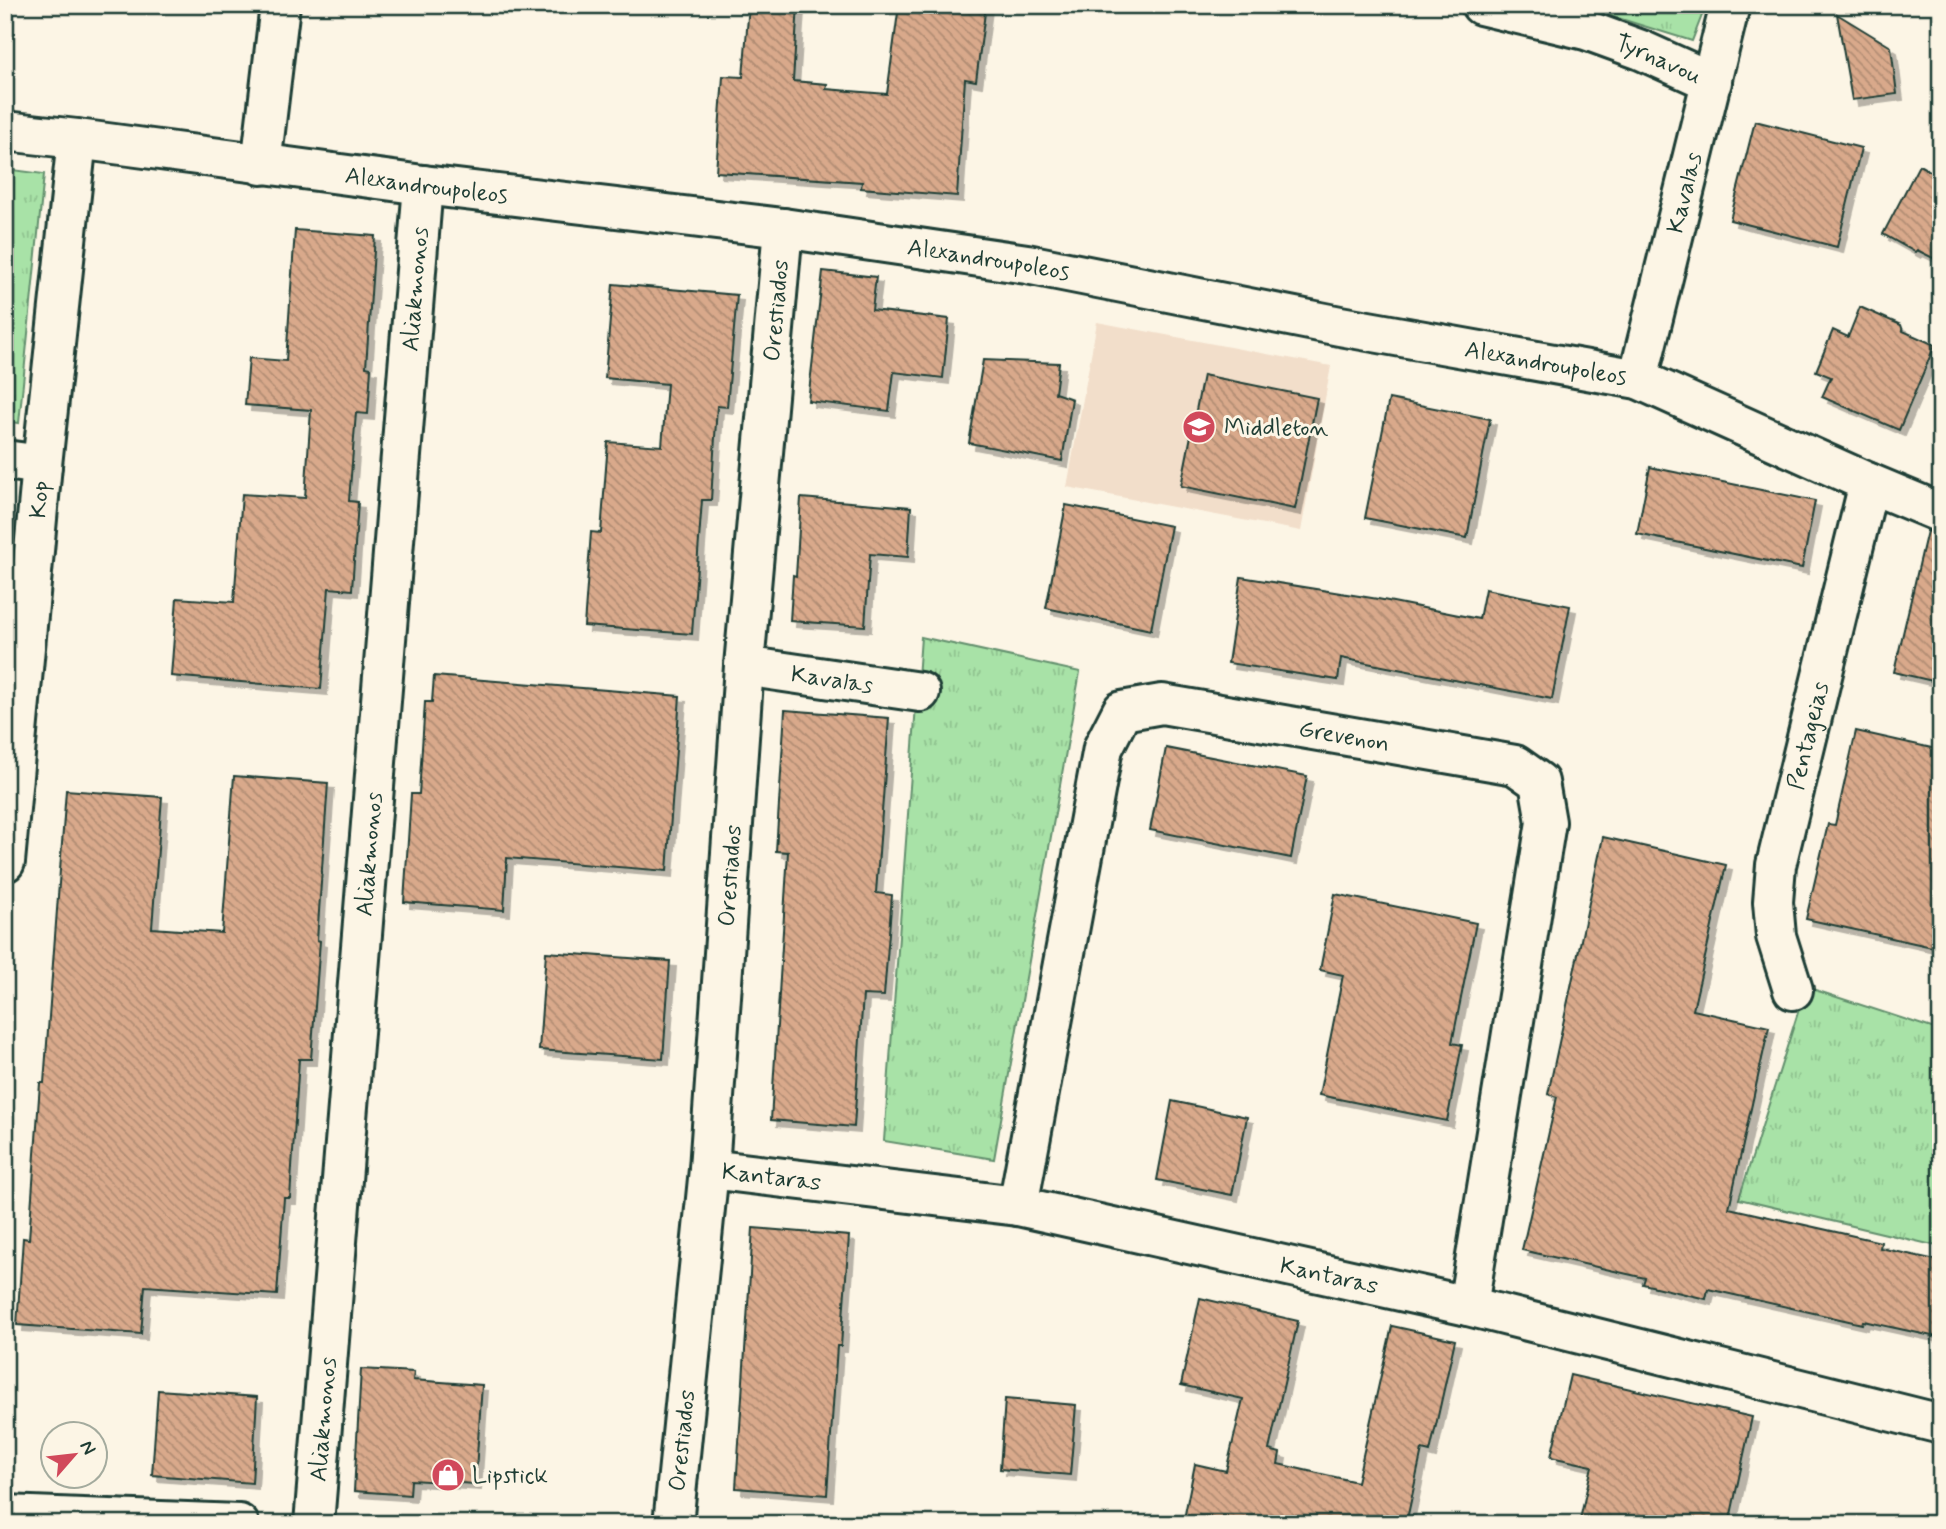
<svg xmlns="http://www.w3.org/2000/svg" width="1946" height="1529" font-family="Mynerve,sans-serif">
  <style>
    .built { fill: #f2deca }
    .park { fill: url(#park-tufts); stroke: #64906e; stroke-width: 2 }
    .building { fill: url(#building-back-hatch); stroke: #1f3d34; stroke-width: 2; filter: url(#shadow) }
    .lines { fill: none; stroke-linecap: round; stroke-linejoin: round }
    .street-casing { stroke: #1f3d34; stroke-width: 44 }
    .secondary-casing { stroke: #1f3d34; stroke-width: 44 }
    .street { stroke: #fcf5e5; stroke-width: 38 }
    .secondary { stroke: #fcf5e5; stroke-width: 38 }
    .labels { text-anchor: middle; stroke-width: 6; stroke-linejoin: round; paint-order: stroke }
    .street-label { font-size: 24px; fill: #1f3d34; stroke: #fcf5e5 }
    .poi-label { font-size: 24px; fill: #1f3d34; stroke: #fcf5e5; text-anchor: start }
  </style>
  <defs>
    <pattern id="park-tufts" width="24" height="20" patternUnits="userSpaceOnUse" patternTransform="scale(1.75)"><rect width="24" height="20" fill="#a8e2a7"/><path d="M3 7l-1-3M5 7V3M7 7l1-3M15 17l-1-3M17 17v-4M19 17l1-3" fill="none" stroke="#90c390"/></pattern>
    <pattern id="building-back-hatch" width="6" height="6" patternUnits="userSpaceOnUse" patternTransform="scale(1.75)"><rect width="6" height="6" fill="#d9a98b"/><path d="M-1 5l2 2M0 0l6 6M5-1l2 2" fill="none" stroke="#af8b72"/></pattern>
    <filter id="shadow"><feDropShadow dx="6" dy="6" stdDeviation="0" flood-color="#0004"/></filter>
  </defs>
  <rect width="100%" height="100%" fill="#fcf5e5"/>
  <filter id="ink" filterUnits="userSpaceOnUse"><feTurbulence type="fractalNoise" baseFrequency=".0143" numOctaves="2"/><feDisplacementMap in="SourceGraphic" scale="14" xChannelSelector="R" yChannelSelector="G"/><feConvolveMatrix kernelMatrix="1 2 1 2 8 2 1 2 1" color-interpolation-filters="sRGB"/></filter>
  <g filter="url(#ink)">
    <path class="built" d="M1097,322l234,44 -30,165 -234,-44z"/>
    <g class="park">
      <path d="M1576,5h130l-14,36z"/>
      <path d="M5,169l39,5 -25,249 -14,-2z"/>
      <path d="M921,637l159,35 -86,487 -110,-18z"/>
      <path d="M1806,987l135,44v216l-202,-48z"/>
    </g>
    <g class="building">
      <path d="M749,5h49l-5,76 34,3 -1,5 61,5 12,-89h87l-10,76 -11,-2 -8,117 -96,-8 1,-6 -146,-10 7,-96 20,1z"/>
      <path d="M1837,14l54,33 6,47 -45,6z"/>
      <path d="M1755,121l106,27 -24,99 -107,-27z"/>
      <path d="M1919,165l22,12v85l-24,-12 -2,2 -32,-18z"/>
      <path d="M295,230l80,6 -9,131 5,1 -3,46 -12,-1 -7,88 9,1 -6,88 -23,-2 -8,101 -150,-13 6,-78 57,4 8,-108 63,4 6,-88 -66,-5 4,-47 37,3z"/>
      <path d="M823,271l53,6 -4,33 77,9 -6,59 -49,-6 -5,39 -81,-10z"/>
      <path d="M613,284l124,11 -10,112 -10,-1 -6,94h-9l-10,134 -108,-8 7,-94 10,1 7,-91 54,4 5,-62 -62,-6z"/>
      <path d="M1860,307l41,18 2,6 32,14 -36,85 -77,-33 9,-20 -15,-6 17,-41 15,7z"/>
      <path d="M983,360l76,3 -4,30 17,6 -10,62 -93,-18z"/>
      <path d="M1203,375l114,23 -22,111 -114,-23z"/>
      <path d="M1389,399l101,20 -23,119 -102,-20z"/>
      <path d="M1650,467l165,34 -13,67 -165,-34z"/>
      <path d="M801,498l110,9 -3,50 -38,-3 -5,72 -75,-5 3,-46 3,1z"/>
      <path d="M1066,505l105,21 -20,104 -105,-22z"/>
      <path d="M1927,531l14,3v149l-47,-11z"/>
      <path d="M1241,577l137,22 101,20 6,-30 85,17 -18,93 -211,-41 -3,22 -110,-17z"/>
      <path d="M434,676l246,20 -13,175 -160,-13 -3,52 -100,-8 7,-108h8l6,-92h7z"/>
      <path d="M785,710l104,8 -13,175 16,2 -8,101 -21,-1 -9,132 -83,-7 17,-268 -12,-1z"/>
      <path d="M1856,731l85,19v199l-135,-30 22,-95 7,1z"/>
      <path d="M1166,748l141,28 -16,82 -141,-28z"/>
      <path d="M234,776l94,7 -11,157 3,1 -9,118h-12l-9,139h-6l-7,97 -132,-9 -4,48 -124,-9 6,-87 6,1 11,-156h4l22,-293 96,7 -10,131 70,5z"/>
      <path d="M1603,837l123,28 -33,145 76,17 -40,181 152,34 -1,6 61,13v77l-78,-17 -1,3 -154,-35 -2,10 -63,-15 2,-6 -123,-28 35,-153 -9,-3z"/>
      <path d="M1335,894l141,29 -24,120 10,2 -15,76 -128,-26 24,-120 -23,-5z"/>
      <path d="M546,952l124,9 -7,98 -124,-9z"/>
      <path d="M1172,1101l75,16 -15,78 -75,-15z"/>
      <path d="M753,1228l96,8 -8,110h-4l-10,149 -91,-7z"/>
      <path d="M1200,1298l98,23 -29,129 11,3 -2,11 79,18 35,-156 63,14 -25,112 -8,-2 -16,74h-223l12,-60 31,7 17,-72 -62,-14z"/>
      <path d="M361,1369l53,3 -1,8 69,5 -7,99 -64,-4 -1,15 -56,-4z"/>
      <path d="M1570,1375l182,42 -23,107h-150l13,-58 -41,-9z"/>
      <path d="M158,1390l99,7 -5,86 -100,-8z"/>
      <path d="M1005,1399l71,6 -6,70 -70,-6z"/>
    </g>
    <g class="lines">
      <defs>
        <g id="street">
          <path id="s1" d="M1481,5l105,25 55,20 71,32"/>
          <path id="s2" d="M5,131l72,8 346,46 360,43 244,36 313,62 298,53 231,104 72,30"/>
          <path d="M261,165l19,-160"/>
          <path id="s3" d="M1638,379l92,-374"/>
          <path d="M5,460l37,5"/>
          <path id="s4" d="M744,666l176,26"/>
          <path id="s5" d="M5,862l37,-397 35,-326"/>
          <path id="s6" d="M1793,990l-17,-54 -3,-34 3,-37 93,-382"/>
          <path id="s7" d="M709,1169l309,37 450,100 473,118"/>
          <path id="s8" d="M1018,1206l85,-458 19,-37 40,-7 353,61 24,17 7,40 -78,484"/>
          <path id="s9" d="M314,1524l109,-1339"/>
          <path id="s10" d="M673,1524l36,-355 35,-503 39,-438"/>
        </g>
        <path id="secondary" d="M5,1515l234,9"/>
      </defs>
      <use href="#street" class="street-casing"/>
      <use href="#secondary" class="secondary-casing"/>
      <use href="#street" class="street"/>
      <use href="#secondary" class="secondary"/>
    </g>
  </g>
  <defs>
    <symbol id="school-disc" viewBox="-11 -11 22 22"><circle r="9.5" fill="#d1495b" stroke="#fcf5e5"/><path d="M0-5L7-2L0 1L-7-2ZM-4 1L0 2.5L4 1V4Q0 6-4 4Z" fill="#fff"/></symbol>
    <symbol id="shop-disc" viewBox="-11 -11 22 22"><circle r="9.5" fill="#d1495b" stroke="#fcf5e5"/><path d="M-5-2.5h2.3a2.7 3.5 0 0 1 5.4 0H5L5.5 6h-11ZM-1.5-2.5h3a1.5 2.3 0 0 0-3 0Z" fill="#fff"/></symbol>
  </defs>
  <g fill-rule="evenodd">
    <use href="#school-disc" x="1180" y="408" width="38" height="38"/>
    <use href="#shop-disc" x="429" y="1456" width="38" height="38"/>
  </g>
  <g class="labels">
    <g class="street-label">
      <text dy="8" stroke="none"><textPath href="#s1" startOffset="186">Tyrnavou</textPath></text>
      <text dy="8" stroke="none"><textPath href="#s2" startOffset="425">Alexandroupoleos</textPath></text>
      <text dy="8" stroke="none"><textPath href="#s3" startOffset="192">Kavalas</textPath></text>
      <text dy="8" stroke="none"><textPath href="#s2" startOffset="992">Alexandroupoleos</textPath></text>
      <text dy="8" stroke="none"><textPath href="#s9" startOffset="1239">Aliakmonos</textPath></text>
      <text dy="8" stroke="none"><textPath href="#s10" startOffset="1218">Orestiados</textPath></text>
      <text dy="8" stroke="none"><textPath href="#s2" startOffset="1559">Alexandroupoleos</textPath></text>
      <text dy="8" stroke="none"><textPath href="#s5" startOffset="364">Kop</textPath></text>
      <text dy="8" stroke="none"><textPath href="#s4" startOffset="89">Kavalas</textPath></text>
      <text dy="8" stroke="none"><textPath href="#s8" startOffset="733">Grevenon</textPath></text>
      <text dy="8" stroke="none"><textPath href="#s6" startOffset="261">Pentageias</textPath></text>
      <text dy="8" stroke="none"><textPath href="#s9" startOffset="672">Aliakmonos</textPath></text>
      <text dy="8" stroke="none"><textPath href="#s10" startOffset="651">Orestiados</textPath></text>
      <text dy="8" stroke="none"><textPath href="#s7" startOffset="63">Kantaras</textPath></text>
      <text dy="8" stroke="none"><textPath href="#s7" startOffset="630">Kantaras</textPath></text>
      <text dy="8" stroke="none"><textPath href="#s9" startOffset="105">Aliakmonos</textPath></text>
      <text dy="8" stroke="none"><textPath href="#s10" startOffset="84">Orestiados</textPath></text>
    </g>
    <g class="poi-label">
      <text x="1224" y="435">Middleton</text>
      <text x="472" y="1483">Lipstick</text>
    </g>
  </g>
  <rect width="1946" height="1529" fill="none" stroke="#fcf5e5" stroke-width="28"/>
  <rect x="14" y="14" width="1918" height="1501" fill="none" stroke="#1f3d34" stroke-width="2.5" filter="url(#ink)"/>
  <g transform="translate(74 1455) rotate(62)"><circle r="33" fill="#fcf5e5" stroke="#a4ab9e" stroke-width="2"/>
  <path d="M0-5L12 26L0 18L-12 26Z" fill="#d1495b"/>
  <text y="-10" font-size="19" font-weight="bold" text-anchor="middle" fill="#1f3d34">N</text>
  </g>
</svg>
